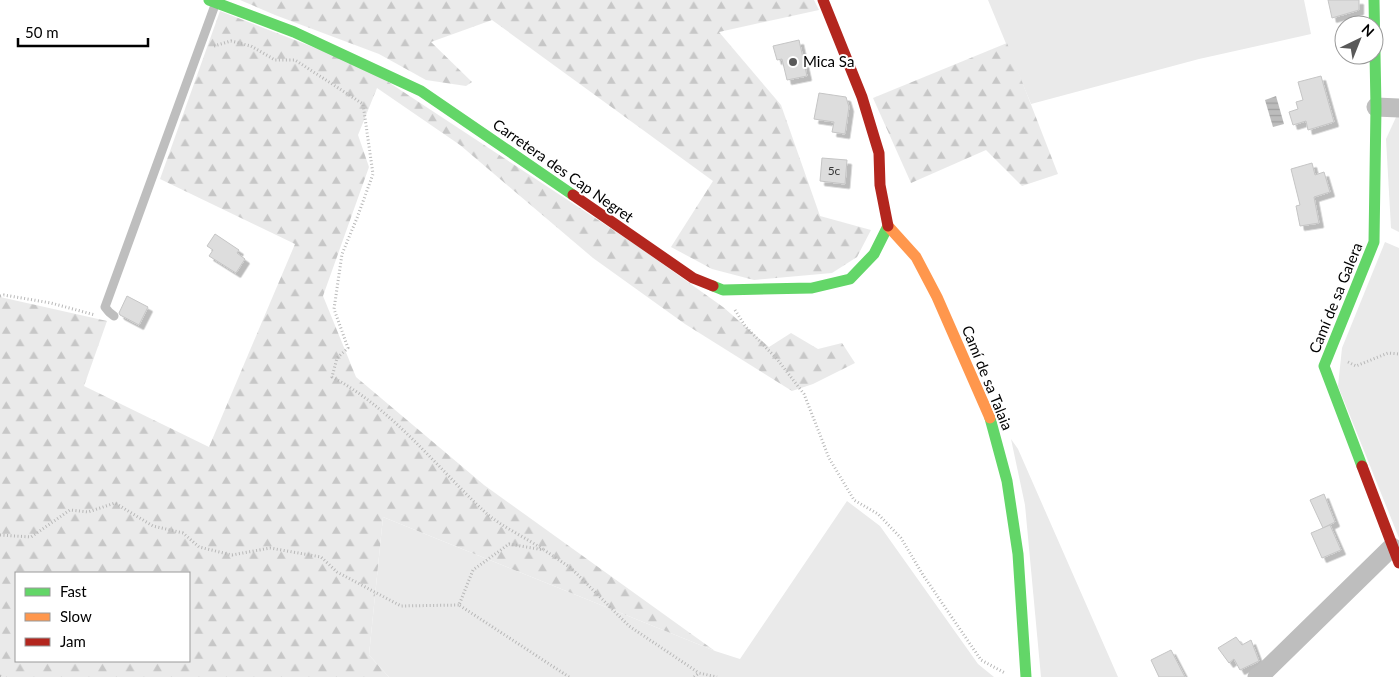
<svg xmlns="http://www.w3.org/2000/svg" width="1399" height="677" font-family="Lato,sans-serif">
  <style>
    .grass { fill: #eaeaea }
    .forest { fill: url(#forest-firs); fill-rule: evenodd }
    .water { fill: url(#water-rules) }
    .building { fill: #ddd; stroke: #c5c5c5; filter: url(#shadow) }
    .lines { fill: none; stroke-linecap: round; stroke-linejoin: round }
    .path { stroke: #b8b8b8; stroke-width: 3; stroke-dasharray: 1 2.5; stroke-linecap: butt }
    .lane { stroke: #bebebe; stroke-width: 9 }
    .street { stroke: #bebebe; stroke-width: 19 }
    .fast { stroke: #63d668; stroke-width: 11 }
    .slow { stroke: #ff974d; stroke-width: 11 }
    .jam { stroke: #b3261e; stroke-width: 11 }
    .poi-dot { fill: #595959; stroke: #fff; stroke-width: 2 }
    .labels { text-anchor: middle; stroke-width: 4; stroke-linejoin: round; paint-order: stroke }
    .number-label { font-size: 12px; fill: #373737 }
    .poi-label { font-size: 15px; fill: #000; stroke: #fff; text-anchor: start }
    .street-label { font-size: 15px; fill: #000; stroke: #fff }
  </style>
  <defs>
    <pattern id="forest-firs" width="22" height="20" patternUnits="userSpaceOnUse" patternTransform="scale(1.25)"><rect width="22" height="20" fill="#eaeaea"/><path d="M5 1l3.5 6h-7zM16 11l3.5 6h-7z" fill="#c7c7c7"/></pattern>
    <pattern id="water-rules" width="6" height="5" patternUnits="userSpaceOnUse" patternTransform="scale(1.25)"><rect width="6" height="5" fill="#bcbcbc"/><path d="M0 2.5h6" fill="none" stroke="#a0a0a0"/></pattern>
    <filter id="shadow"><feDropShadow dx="4.5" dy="4.5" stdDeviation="0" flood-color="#0004"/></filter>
  </defs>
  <rect width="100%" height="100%" fill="#fff"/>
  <g class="grass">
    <path d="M988,0h316l7,34 -112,25 -168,45z"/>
    <path d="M1397,115h2v117l-8,-4 -5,-89z"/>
    <path d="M1385,242l14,6v290l-61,-152 4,-38z"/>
    <path d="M1011,439l7,10 100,228h-77l-16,-172z"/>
    <path d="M847,501l33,25 98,138 16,13h-605l-20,-22 14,-138 332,134 25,8z"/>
  </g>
  <g class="forest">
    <path d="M240,0h574l5,10 -100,22 62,73 39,111 51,14 -14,27 -25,16 -78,7 -42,-11 -41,-22 42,-66 -221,-161 -61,22 41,40 -6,4 -40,-6 -47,-26 -104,-39z"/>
    <path d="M220,11l147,57 269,177 87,62 46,40 22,-14 27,16 24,-6 13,20 -42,21 -21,7 -107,-67 -92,-66 -133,-113 -83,-57 -19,47 11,32 -46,129 33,81 128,108 231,166 -332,-134 -14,138 20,22h-389v-380l107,24 -23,65 125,61 86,-203 -135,-65zM16,573h173v88h-173z"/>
    <path d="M1007,43l51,131 -36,12 -36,-36 -75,33 -38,-85z"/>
  </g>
  <path class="water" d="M1276,96l8,28 -11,3 -8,-27z"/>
  <g class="building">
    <path d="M1328,0h31v10l-27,8z"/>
    <path d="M799,40l8,36 -20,4 -5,-21 -5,1 -4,-14z"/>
    <path d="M1321,76l13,46 -26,8 -2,-9 -13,4 -4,-13 9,-3 -2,-7 7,-2 -5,-18z"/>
    <path d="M819,93l27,4 3,10 -4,27 -13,-2 2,-10 -20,-3z"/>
    <path d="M822,158l25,2 -2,24 -25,-3z"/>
    <path d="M1312,163l3,12 9,-3 6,20 -16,5 5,26 -19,3 -4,-20 4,-1 -9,-36z"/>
    <path d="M215,234l24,16 -2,3 8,6 -9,14 -27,-17 4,-6 -6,-4z"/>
    <path d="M127,296l21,11 -9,18 -19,-10 -1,-2z"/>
    <path d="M1324,494l11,28 -12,6 -13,-28z"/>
    <path d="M1330,525l11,25 -19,8 -11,-25z"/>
    <path d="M1236,637l6,8 9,-5 8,21 -19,9 -6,-11 -5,4 -11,-15z"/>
    <path d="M1171,650l14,27h-26l-8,-17z"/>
  </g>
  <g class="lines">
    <g class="path">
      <path d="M214,46l17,-5 20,5 24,14h20l68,44 10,70 -16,44 -15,36 -8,55 14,39 -11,10 -5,19c61,32 104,90 154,136 13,12 42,26 58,37"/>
      <path d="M0,296l4,-1 47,8 44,12"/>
      <path d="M735,310l10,16 32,33 27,35 25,64 25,42 24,14 23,24 22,37 58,85 24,13"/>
      <path d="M1348,362l8,4 32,-13 11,1"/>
      <path d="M0,535l31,2 39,-27 18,2 27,-9 38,23 30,7 16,14 33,8 38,-7 51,9 16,15 64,34 58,-1"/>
      <path d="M0,676l3,1"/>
      <path d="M569,677l-110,-72 14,-35 36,-26 35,6 27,18 58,58 70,47"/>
      <path d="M694,677l5,-4 18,4"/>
    </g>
    <path class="lane" d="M114,316l-5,-4 -4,-5 110,-302"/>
    <g class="street">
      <path d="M1376,107l23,1"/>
      <path d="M1257,677l5,-3 130,-127"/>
    </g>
    <g class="fast">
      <path d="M209,0l85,32 127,59 152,104"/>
      <path d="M713,286l10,4 89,-2 38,-9 24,-25 14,-28"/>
      <path d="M990,418l17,63 11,73 8,123"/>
      <path d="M1362,466l-38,-100 50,-124 2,-135 -2,-107"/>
    </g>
    <path class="slow" d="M888,226l28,31 21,40 53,121"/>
    <g class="jam">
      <path d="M823,0l39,97 17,56 1,32 8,41"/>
      <path d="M573,195l120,83 20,8"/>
      <path d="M1362,466l37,97"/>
    </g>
  </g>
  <circle class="poi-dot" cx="793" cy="62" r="5"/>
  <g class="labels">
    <g class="number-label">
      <text x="834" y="175">5c</text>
    </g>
    <g class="poi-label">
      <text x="803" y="67">Mica Sa</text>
    </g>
    <g class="street-label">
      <text transform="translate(563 171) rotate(35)" y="5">Carretera des Cap Negret</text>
      <text transform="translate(1336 298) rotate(-68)" y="5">Camí de sa Galera</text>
      <text transform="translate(987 378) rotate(68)" y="5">Camí de sa Talaia</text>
    </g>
  </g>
  <rect x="15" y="572" width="175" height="90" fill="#ffffff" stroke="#999999"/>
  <rect x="25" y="588" width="25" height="8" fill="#63d668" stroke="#999999"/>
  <text x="60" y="597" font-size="15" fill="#000000">Fast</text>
  <rect x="25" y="613" width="25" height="8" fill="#ff974d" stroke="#999999"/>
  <text x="60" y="622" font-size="15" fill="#000000">Slow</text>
  <rect x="25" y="638" width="25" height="8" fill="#b3261e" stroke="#999999"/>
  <text x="60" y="647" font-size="15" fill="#000000">Jam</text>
  <g transform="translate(1359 40) rotate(43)"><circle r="24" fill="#ffffff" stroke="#999999"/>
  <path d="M0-4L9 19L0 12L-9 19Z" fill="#595959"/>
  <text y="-8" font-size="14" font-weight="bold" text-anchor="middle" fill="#000000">N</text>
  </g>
  <path d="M18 38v8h130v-8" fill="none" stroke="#000000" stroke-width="2.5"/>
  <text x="25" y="38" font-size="15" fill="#000000" stroke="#ffffff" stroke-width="4" paint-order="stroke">50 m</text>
</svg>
